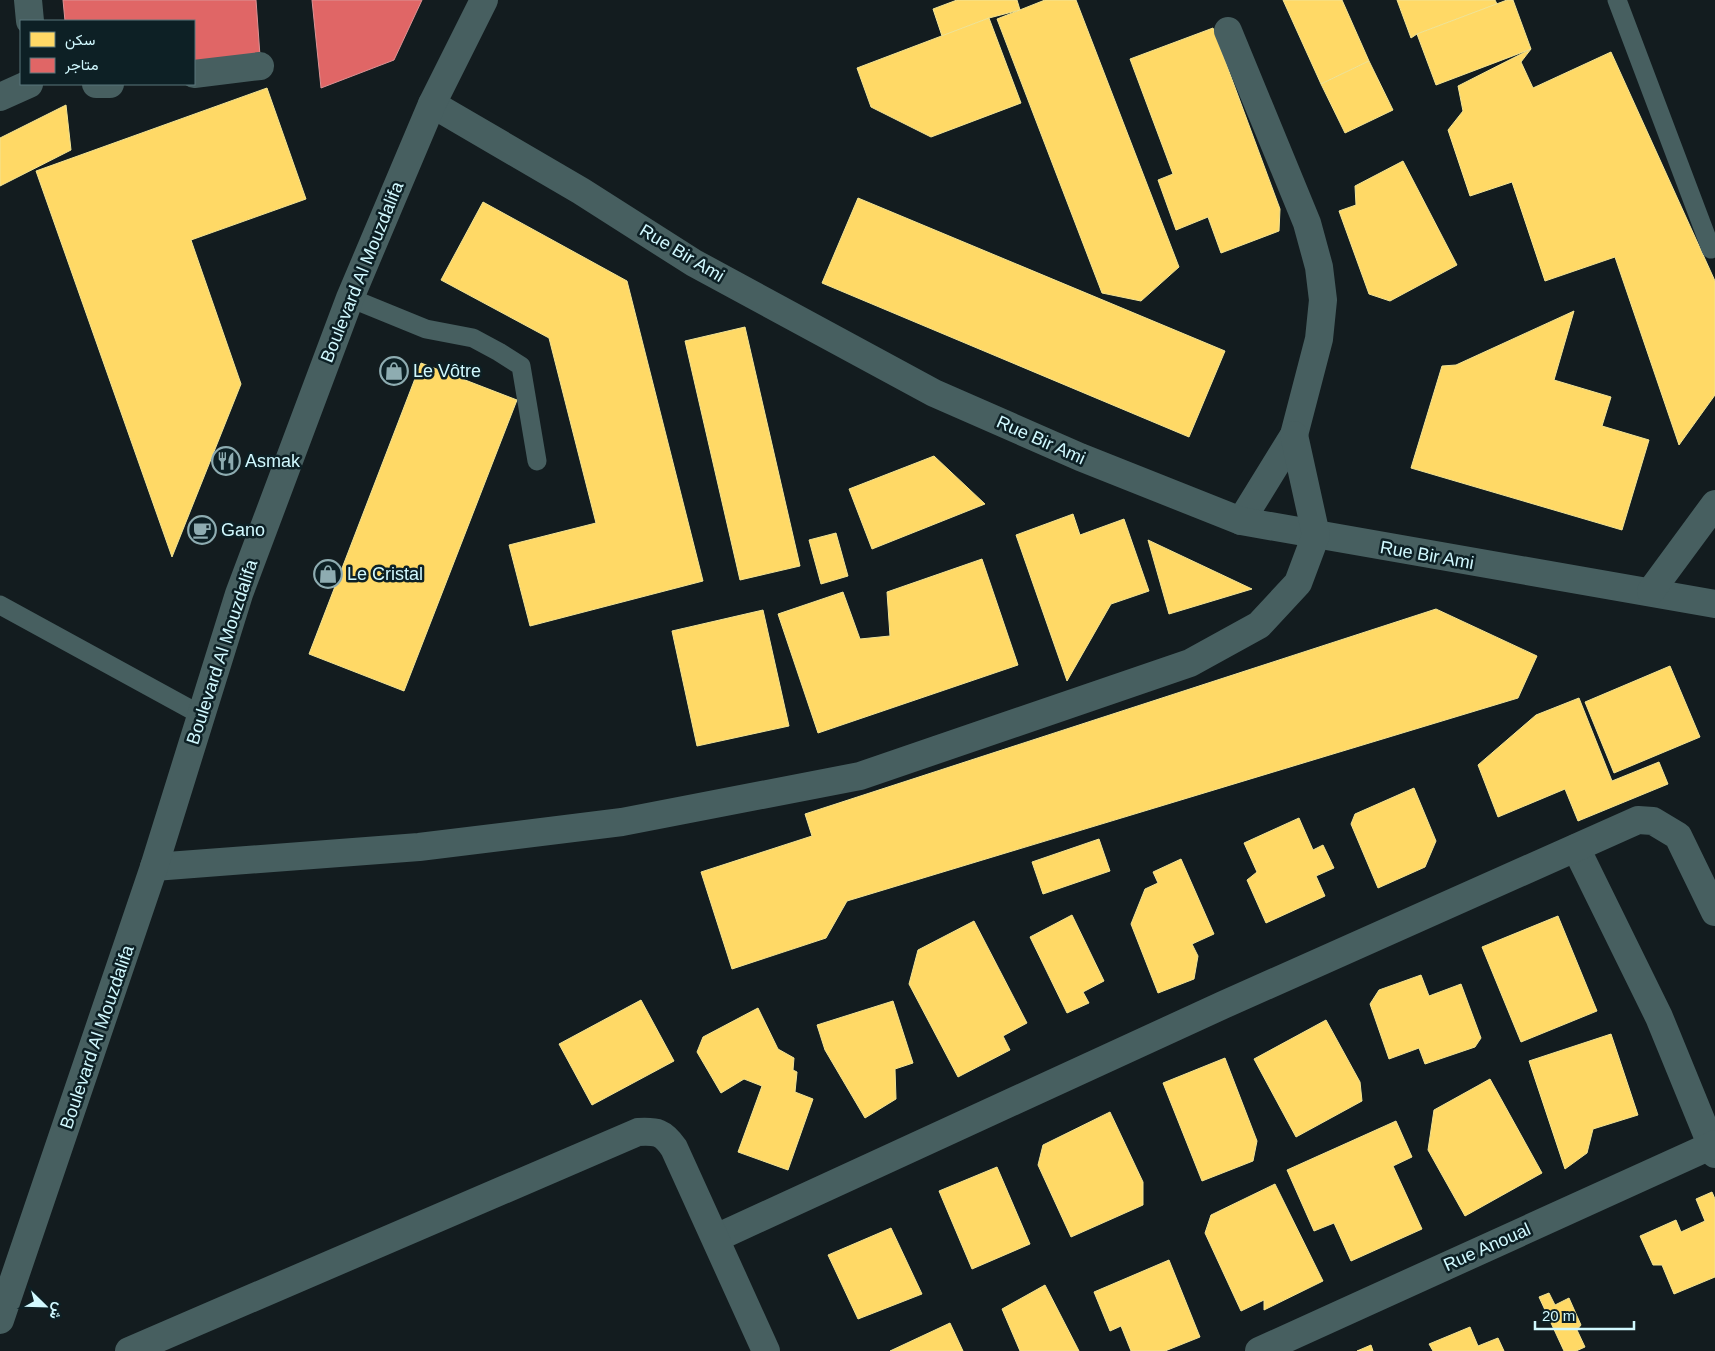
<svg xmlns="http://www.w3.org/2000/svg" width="1715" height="1351" font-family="Arial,Vazirmatn,sans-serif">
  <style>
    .homes { fill: #ffd966; stroke: #f1e394 }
    .shops { fill: #e06666; stroke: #dc9294 }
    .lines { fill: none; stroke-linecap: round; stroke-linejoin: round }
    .lane { stroke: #475f60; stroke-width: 19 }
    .street { stroke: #475f60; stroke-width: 28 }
    .labels { text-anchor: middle; stroke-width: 5; stroke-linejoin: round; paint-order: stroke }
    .street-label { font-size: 18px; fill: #d1f9ff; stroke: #0d2025 }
    .poi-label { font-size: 18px; fill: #d1f9ff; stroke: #0d2025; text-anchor: start }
  </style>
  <rect width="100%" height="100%" fill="#131c1f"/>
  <g class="homes">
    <path d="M957,0h60l3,10 -31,8 -47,18 -9,-27z"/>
    <path d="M1045,0h31l103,267 -38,34 -39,-8 -105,-274z"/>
    <path d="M1283,0h59l27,61 -48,23z"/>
    <path d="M1397,0h98l2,4 -80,30 -6,4z"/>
    <path d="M1507,0h6l18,49 -95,36 -19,-51z"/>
    <path d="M989,18l32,85 -90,34 -60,-30 -14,-39z"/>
    <path d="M1213,28l67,181 -1,22 -58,22 -13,-36 -32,13 -18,-50 15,-6 -43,-115z"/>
    <path d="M1531,49l-10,13 12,26 78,-36 104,229v114l-36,50 -64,-188 -70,24 -33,-99 -42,14 -22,-66 15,-19 -5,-25z"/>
    <path d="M1369,61l24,49 -48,23 -24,-49z"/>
    <path d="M267,88l39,111 -115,41 50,144 -69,173 -136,-386z"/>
    <path d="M66,105l5,45 -71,36v-48z"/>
    <path d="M1403,161l54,104 -67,36 -21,-7 -30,-83 17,-6 -1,-19z"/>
    <path d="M858,198l367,153 -36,86 -367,-154z"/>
    <path d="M483,202l144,79 76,300 -173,45 -21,-81 87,-22 -47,-185 -108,-58z"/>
    <path d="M1574,311l-20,69 57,17 -9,29 47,14 -27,90 -211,-62 31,-102 14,-1z"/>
    <path d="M745,327l55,239 -60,14 -55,-239z"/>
    <path d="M421,363l96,37 -113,291 -95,-37z"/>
    <path d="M934,456l51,48 -113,45 -23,-60z"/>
    <path d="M1073,514l7,21 44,-16 25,72 -38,13 -44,77 -51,-146z"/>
    <path d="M836,533l12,43 -27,8 -12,-44z"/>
    <path d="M1148,540l104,49 -83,25z"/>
    <path d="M982,559l36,106 -200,68 -40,-119 65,-22 17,47 30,-3 -3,-44z"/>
    <path d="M1436,609l101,47 -19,42 -671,203 -21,37 -94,31 -31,-97 111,-36 -7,-22z"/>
    <path d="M763,610l26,116 -92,20 -25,-115z"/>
    <path d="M1670,666l30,71 -86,36 -29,-71z"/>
    <path d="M1579,698l33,83 47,-19 9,22 -90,37 -13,-32 -67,28 -20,-52 58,-50z"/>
    <path d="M1414,788l22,53 -11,26 -47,21 -27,-64 4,-10z"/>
    <path d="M1299,818l14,32 10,-5 11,23 -18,8 9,20 -59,27 -19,-43 10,-8 -13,-29z"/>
    <path d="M1099,839l11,32 -67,23 -11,-32z"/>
    <path d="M1181,859l33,75 -22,10 6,12 -4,23 -36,14 -27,-69 14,-35 13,-6 -5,-11z"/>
    <path d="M1072,915l32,66 -21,11 6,11 -22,10 -37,-76z"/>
    <path d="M1558,916l39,95 -76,31 -39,-95z"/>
    <path d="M974,921l53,102 -24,13 7,14 -52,27 -49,-93 9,-34z"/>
    <path d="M1421,975l8,21 32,-12 20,54 -6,9 -50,17 -6,-16 -30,11 -19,-55 9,-14z"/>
    <path d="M641,1000l33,61 -82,44 -33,-61z"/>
    <path d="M893,1001l20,62 -18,6 1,30 -31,19 -40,-68 -8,-25z"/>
    <path d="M758,1008l20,41 16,9 -1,12 4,2 -2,20 18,7 -25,71 -50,-18 24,-66 -18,-7 -23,14 -24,-41 6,-15z"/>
    <path d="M1326,1020l34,62 2,19 -66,36 -42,-78z"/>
    <path d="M1611,1034l27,81 -45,14 -6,24 -22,16 -36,-108z"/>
    <path d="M1225,1058l32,83 -4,20 -51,20 -39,-98z"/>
    <path d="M1490,1079l52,94 -77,43 -37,-66 6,-40z"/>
    <path d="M1110,1112l33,70v23l-72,32 -33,-72 5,-20z"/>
    <path d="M1396,1121l16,36 -19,9 29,63 -71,32 -17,-38 -20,8 -27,-61z"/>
    <path d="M997,1167l33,77 -58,25 -33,-78z"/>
    <path d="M1275,1184l48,97 -59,29v-10l-23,11 -36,-78 6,-18z"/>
    <path d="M1712,1192l3,7v78l-41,17 -12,-29h-9l-13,-29 36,-16 5,12 24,-11 -9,-22z"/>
    <path d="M891,1228l31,66 -64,25 -30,-64z"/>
    <path d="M1169,1260l31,77 -35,14h-34l-10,-25 -11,5 -16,-39z"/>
    <path d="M1045,1285l34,66h-59l-18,-42z"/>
    <path d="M1549,1293l6,12 14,-7 12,27 -4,5 8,17 -9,4h-12l-25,-54z"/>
    <path d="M950,1323l13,28h-73z"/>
    <path d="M1470,1327l8,19 20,-8 6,13h-71l-4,-7z"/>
    <path d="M1371,1345l2,6h-16z"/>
  </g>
  <g class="shops">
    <path d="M63,0h193l4,56 -66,6v-41h-129z"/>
    <path d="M312,0h110l-28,60 -73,28z"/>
  </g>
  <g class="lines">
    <g class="lane">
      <path d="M1617,0l94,249"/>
      <path d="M350,298l76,31 47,9 26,14 22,14 16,95"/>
      <path d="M0,605l201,110"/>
    </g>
    <g class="street">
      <path d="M28,0l2,21"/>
      <path d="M1228,31l79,192 12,44 4,33 -4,39 -25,96 -53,86"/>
      <path d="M194,74l66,-8"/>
      <path d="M96,84h14"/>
      <path d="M0,97l29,-13"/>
      <path d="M432,104l149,87 113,72 240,130 146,64 161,64 474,83"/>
      <path d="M1651,591l64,-87"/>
      <path d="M1576,848l83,169 56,137"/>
      <path d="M154,867l265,-20 203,-25 238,-46 330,-113 69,-38 39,-42 18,-48 -22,-100"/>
      <path d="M716,1238l507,-233 415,-185 15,1 25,15 37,76"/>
      <path d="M0,1320l154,-453 85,-273 111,-296 82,-194 52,-104"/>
      <path d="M129,1351l509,-219c19,-1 25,0 36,16l92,203"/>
      <path d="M1259,1351l456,-207"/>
    </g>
  </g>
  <defs>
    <symbol id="shop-ring" viewBox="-11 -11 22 22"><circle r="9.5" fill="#0d2025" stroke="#8eacb1" stroke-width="1.5"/><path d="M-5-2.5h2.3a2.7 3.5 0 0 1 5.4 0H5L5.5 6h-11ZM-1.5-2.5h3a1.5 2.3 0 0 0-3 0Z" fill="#8eacb1"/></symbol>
    <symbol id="restaurant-ring" viewBox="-11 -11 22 22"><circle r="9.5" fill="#0d2025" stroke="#8eacb1" stroke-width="1.5"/><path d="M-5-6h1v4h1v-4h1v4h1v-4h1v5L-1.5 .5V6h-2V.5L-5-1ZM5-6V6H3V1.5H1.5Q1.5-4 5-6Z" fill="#8eacb1"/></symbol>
    <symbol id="cafe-ring" viewBox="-11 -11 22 22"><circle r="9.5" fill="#0d2025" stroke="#8eacb1" stroke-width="1.5"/><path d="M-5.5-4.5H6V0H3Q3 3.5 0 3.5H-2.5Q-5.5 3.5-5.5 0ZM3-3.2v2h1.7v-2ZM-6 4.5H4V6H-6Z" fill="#8eacb1"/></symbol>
  </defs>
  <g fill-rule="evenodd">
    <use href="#shop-ring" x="378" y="355" width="32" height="32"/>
    <use href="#restaurant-ring" x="210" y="445" width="32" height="32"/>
    <use href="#cafe-ring" x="186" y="514" width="32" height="32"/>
    <use href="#shop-ring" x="312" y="558" width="32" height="32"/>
  </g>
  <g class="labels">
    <g class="street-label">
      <text transform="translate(682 253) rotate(31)" y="6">Rue Bir Ami</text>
      <text transform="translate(362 272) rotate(-68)" y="6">Boulevard Al Mouzdalifa</text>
      <text transform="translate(1041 440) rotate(24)" y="6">Rue Bir Ami</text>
      <text transform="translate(1427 555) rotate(10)" y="6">Rue Bir Ami</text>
      <text transform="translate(222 652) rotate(-72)" y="6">Boulevard Al Mouzdalifa</text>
      <text transform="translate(97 1037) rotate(-71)" y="6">Boulevard Al Mouzdalifa</text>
      <text transform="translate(1487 1247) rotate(-24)" y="6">Rue Anoual</text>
    </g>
    <g class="poi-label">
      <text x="413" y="377">Le Vôtre</text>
      <text x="245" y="467">Asmak</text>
      <text x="221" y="536">Gano</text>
      <text x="347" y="580">Le Cristal</text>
    </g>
  </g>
  <rect x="20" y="20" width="175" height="65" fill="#0d2025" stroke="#5b777c"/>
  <rect x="30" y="32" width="25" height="15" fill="#ffd966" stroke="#5b777c"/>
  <text x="65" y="45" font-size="15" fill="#d1f9ff">سكن</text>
  <rect x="30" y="58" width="25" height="15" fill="#e06666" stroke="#5b777c"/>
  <text x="65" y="70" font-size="15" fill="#d1f9ff">متاجر</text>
  <g transform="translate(45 1306) rotate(113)" stroke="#0d2025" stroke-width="4" paint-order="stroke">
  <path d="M0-4L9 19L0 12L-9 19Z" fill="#d1f9ff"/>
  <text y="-8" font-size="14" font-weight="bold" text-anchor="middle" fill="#d1f9ff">ش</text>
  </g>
  <path d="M1535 1321v8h99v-8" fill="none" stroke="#d1f9ff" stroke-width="2.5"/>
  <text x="1542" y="1321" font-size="15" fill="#d1f9ff" stroke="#0d2025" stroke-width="4" paint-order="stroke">20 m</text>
</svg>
